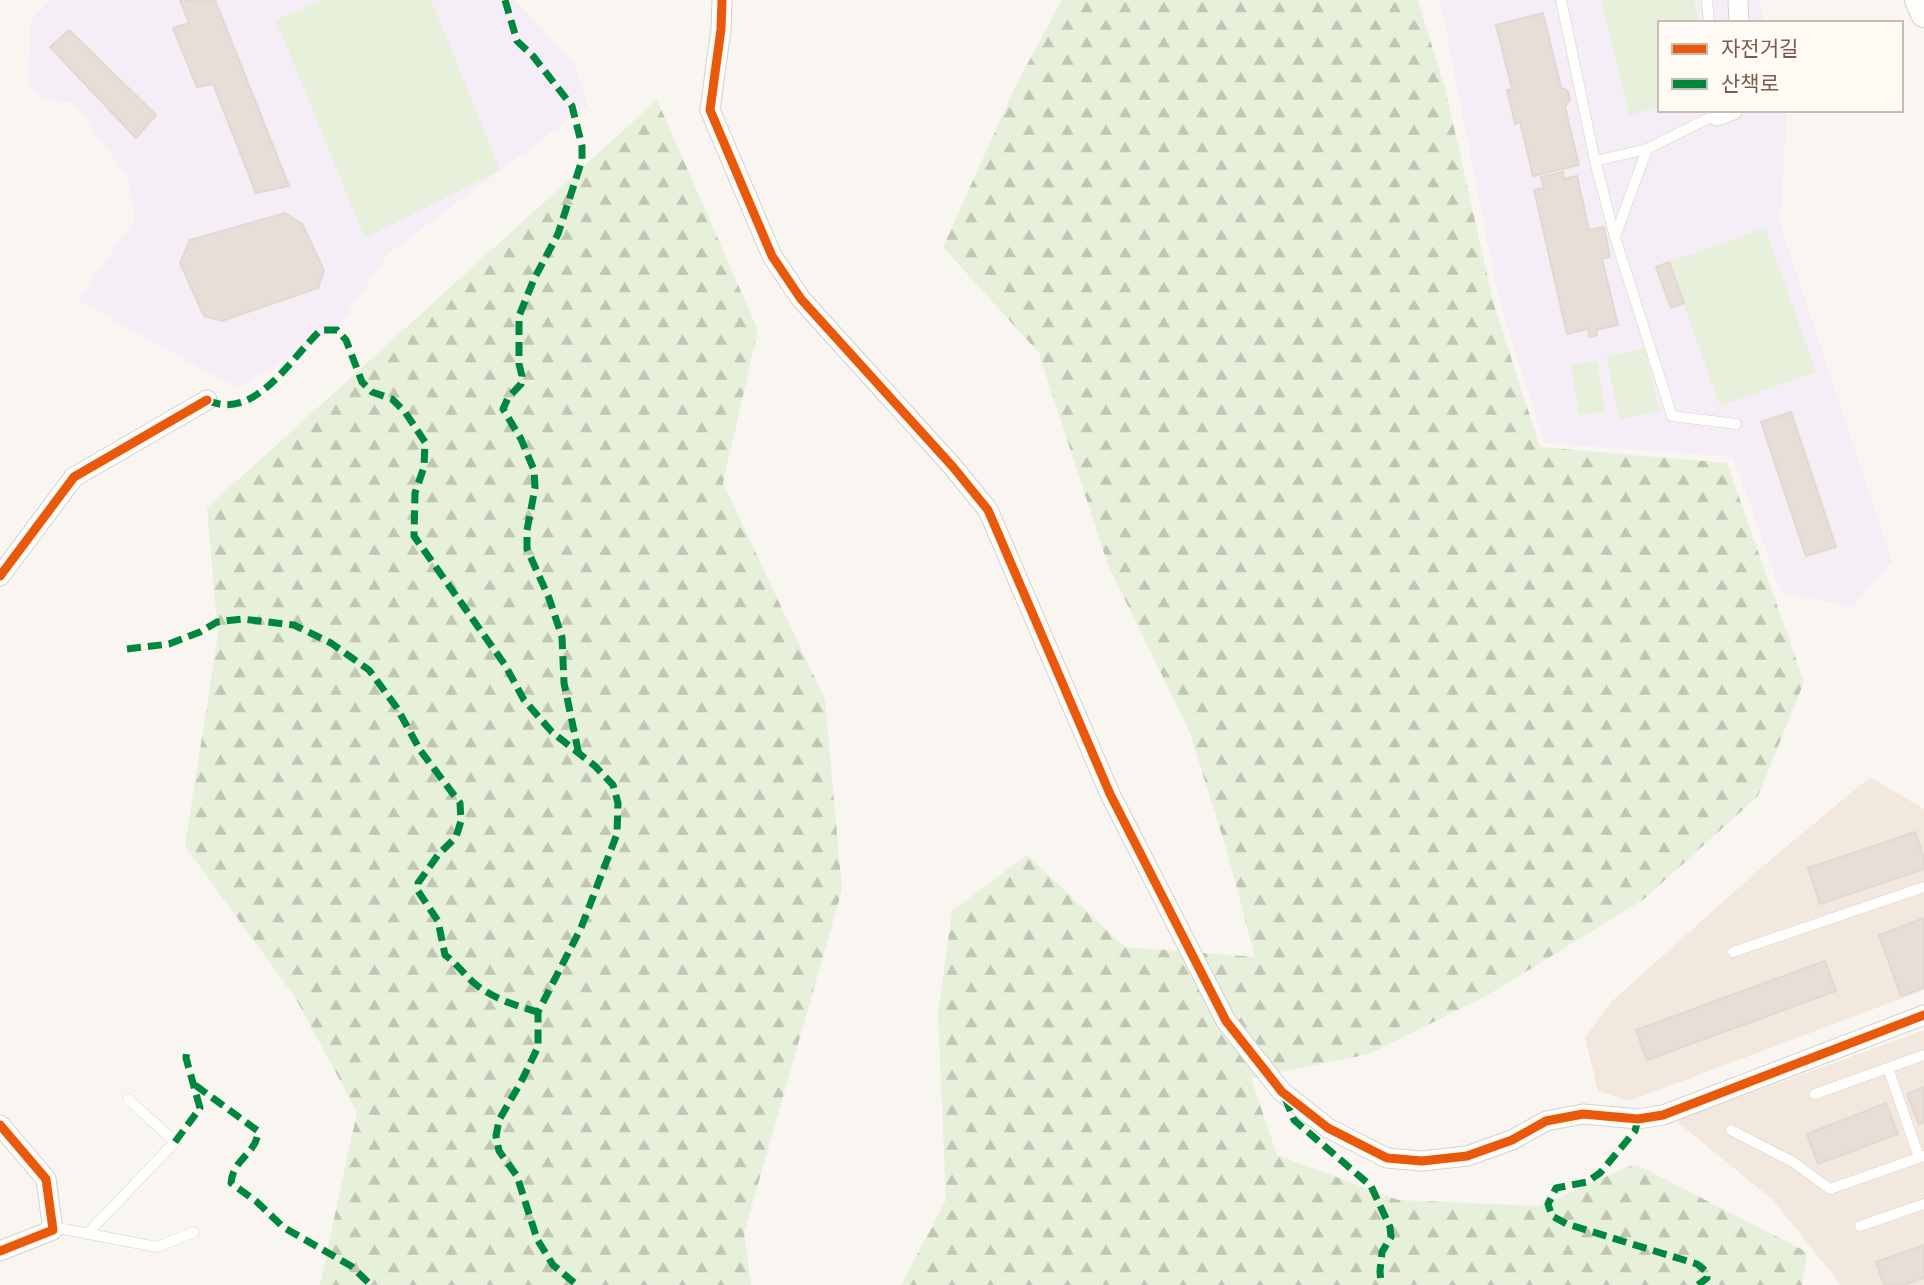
<svg xmlns="http://www.w3.org/2000/svg" width="1924" height="1285" font-family="Barlow,'Noto Sans KR',sans-serif">
  <style>
    .residential { fill: #f2e8de }
    .education { fill: #f6eef6 }
    .grass { fill: #e7f0db }
    .forest { fill: url(#forest-firs) }
    .building { fill: #e6ded7; stroke: #e2d8d2; stroke-width: 2 }
    .lines { fill: none; stroke-linecap: round; stroke-linejoin: round }
    .service-casing { stroke: #d7d1cb; stroke-width: 11 }
    .minor-casing { stroke: #d7d1cb; stroke-width: 21 }
    .secondary-casing { stroke: #d9d2cb; stroke-width: 28 }
    .service { stroke: #fefefd; stroke-width: 10 }
    .minor { stroke: #fefefd; stroke-width: 19 }
    .secondary { stroke: #fefefd; stroke-width: 26 }
    .quiet { stroke: #00873e; stroke-width: 7; stroke-dasharray: 14 7; stroke-linecap: butt }
    .cycleway-casing { stroke: #fffaf3; stroke-width: 13 }
    .cycleway { stroke: #e8590c; stroke-width: 9 }
  </style>
  <defs>
    <pattern id="forest-firs" width="22" height="20" patternUnits="userSpaceOnUse" patternTransform="scale(1.75)"><rect width="22" height="20" fill="#e7f0db"/><path d="M5 1l3.5 6h-7zM16 11l3.5 6h-7z" fill="#c0c6b4"/></pattern>
  </defs>
  <rect width="100%" height="100%" fill="#f9f5f0"/>
  <g class="residential">
    <path d="M1870,777l54,32v181l-295,111 -31,-10 -13,-53 25,-35 152,-136z"/>
    <path d="M1924,1030v255h-83l-68,-85 -97,-79z"/>
  </g>
  <g class="education">
    <path d="M51,0h464l59,63 14,42 -201,150 -50,74 -100,59 -159,-88 57,-81 -7,-42 -54,-74 -25,-3 -22,-14 4,-67z"/>
    <path d="M1440,0h319l7,23h-106v87h127l-7,114 112,337 -40,46 -71,-15 -48,-135 -189,-14 -45,-144z"/>
  </g>
  <g class="grass">
    <path d="M322,0h109l69,170 -135,68 -89,-218z"/>
    <path d="M1601,0h93l5,23h-39v84l-31,8z"/>
    <path d="M1765,228l51,144 -96,34 -51,-144z"/>
    <path d="M1645,348l14,63 -39,9 -14,-63z"/>
    <path d="M1597,361l8,50 -26,4 -8,-50z"/>
  </g>
  <g class="forest">
    <path d="M1062,0h356l28,92 48,213 46,142 187,16 77,219 -46,114 -114,103 -158,97 -117,58 -118,24 26,77 121,45 141,6 96,-42 172,88 -5,33h-901l45,-85 -8,-186 14,-103 75,-56 98,92 130,10 -28,-106 -38,-121 -81,-165 -69,-212 -96,-106 73,-162z"/>
    <path d="M657,100l101,230 -35,153 102,217 17,190 -98,343 7,52h-431l37,-173 -62,-115 -110,-151 33,-211 -11,-127z"/>
  </g>
  <g class="building">
    <path d="M180,0h35l74,186 -33,7 -43,-109 -16,3 -24,-59 16,-5z"/>
    <path d="M1543,13l18,74 7,4 2,8 -5,8 14,58 -46,11 -13,-54 -5,2 -8,-34 5,-1 -16,-64z"/>
    <path d="M69,30l87,85 -20,23 -86,-91z"/>
    <path d="M1563,172l1,7 13,-3 12,54 15,-3 6,30 -8,2 16,66 -22,5 1,5 -7,2 -2,-8 -21,5 -33,-144 10,-2 -3,-11z"/>
    <path d="M285,213l17,11 22,46 -6,18 -96,33 -18,-5 -24,-53 10,-23z"/>
    <path d="M1669,262l15,41 -13,5 -15,-41z"/>
    <path d="M1791,412l45,135 -30,9 -45,-134z"/>
    <path d="M1915,832l9,26v11l-104,35 -12,-36z"/>
    <path d="M1924,918v70l-23,8 -22,-61z"/>
    <path d="M1825,961l11,30 -189,69 -11,-30z"/>
    <path d="M1924,1087v35l-5,2 -12,-30z"/>
    <path d="M1886,1103l12,31 -80,30 -11,-30z"/>
    <path d="M1924,1245v33l-20,7h-20l-8,-23z"/>
  </g>
  <g class="lines">
    <defs>
      <g id="service">
        <path d="M1561,0l34,161"/>
        <path d="M1707,0l2,23"/>
        <path d="M1717,114l-70,35 -32,88 57,179 64,8"/>
        <path d="M1615,237l-20,-76 52,-12"/>
        <path d="M1733,952l191,-65"/>
        <path d="M1888,1068l31,89"/>
        <path d="M1815,1094l109,-39"/>
        <path d="M1731,1130l62,32 37,27 94,-33"/>
        <path d="M1860,1226l64,-22"/>
        <path d="M53,1227l104,20 37,-15"/>
        <path d="M87,1234l88,-92 -47,-43"/>
      </g>
      <g id="minor">
        <path d="M722,0l-1,29 -11,81 62,146 29,43 152,168 35,43 122,284 116,227 56,71 46,36 59,30 35,3 45,-5 45,-16 34,-19 37,-7 55,5 25,-4 261,-100"/>
        <path d="M1738,0l1,23"/>
        <path d="M1717,116l16,-6"/>
        <path d="M0,576l74,-99 133,-77"/>
        <path d="M0,1125l46,54 7,51 -53,21"/>
      </g>
      <path id="secondary" d="M1918,0l6,14"/>
    </defs>
    <use href="#service" class="service-casing"/>
    <use href="#minor" class="minor-casing"/>
    <use href="#secondary" class="secondary-casing"/>
    <use href="#service" class="service"/>
    <use href="#minor" class="minor"/>
    <use href="#secondary" class="secondary"/>
    <g class="quiet">
      <path d="M505,0l12,41 16,15 39,50 10,40v14l-24,74 -24,45 -15,37v48l3,12 -1,8 -13,14 -5,11 18,30 13,31 1,18 -8,42v19l22,49 13,39 2,46 15,72"/>
      <path d="M207,400c48,23 85,-44 114,-70h16l9,10 16,42 10,10 20,7 13,13 20,30 -1,25 -9,26 -1,43 91,129 19,35 28,32 43,34 18,19 5,18 -1,31 -36,94 -43,84v35l-17,35 -22,38 -3,16 3,15 18,25 20,63 16,26 24,20"/>
      <path d="M127,649l42,-5 31,-12 17,-10 25,-3 52,6 37,18 38,27 28,38 23,42 40,53 1,18 -5,16 -18,18 -20,28v8l20,30 7,34c11,8 18,18 28,27 16,15 43,24 65,30"/>
      <path d="M195,1085l63,46c-1,23 -25,27 -27,52l26,19 26,25 68,39 20,19"/>
      <path d="M1285,1098l9,22 77,66 19,41 1,10 -9,15 -2,19 1,14"/>
      <path d="M1638,1119l-3,12 -35,42 -13,9 -31,6 -8,16 4,12 15,8 130,40 10,8v6l-9,7"/>
      <path d="M175,1142l25,-34 -14,-50 1,-9"/>
    </g>
    <defs>
      <g id="cycleway">
        <path d="M722,0l-1,29 -11,81 62,146 29,43 152,168 35,43 122,284 116,227 56,71 46,36 59,30 35,3 45,-5 45,-16 34,-19 37,-7 55,5 25,-4 261,-100"/>
        <path d="M0,576l74,-99 133,-77"/>
        <path d="M0,1125l46,54 7,51 -53,21"/>
      </g>
    </defs>
    <use href="#cycleway" class="cycleway-casing"/>
    <use href="#cycleway" class="cycleway"/>
  </g>
  <rect x="1658" y="21" width="245" height="91" fill="#fffaf3" stroke="#cabbb1" stroke-width="2"/>
  <rect x="1672" y="44" width="35" height="10" fill="#e8590c" stroke="#cabbb1" stroke-width="2"/>
  <text x="1721" y="56" font-size="21" fill="#7a5c4d">자전거길</text>
  <rect x="1672" y="79" width="35" height="10" fill="#00873e" stroke="#cabbb1" stroke-width="2"/>
  <text x="1721" y="91" font-size="21" fill="#7a5c4d">산책로</text>
</svg>
